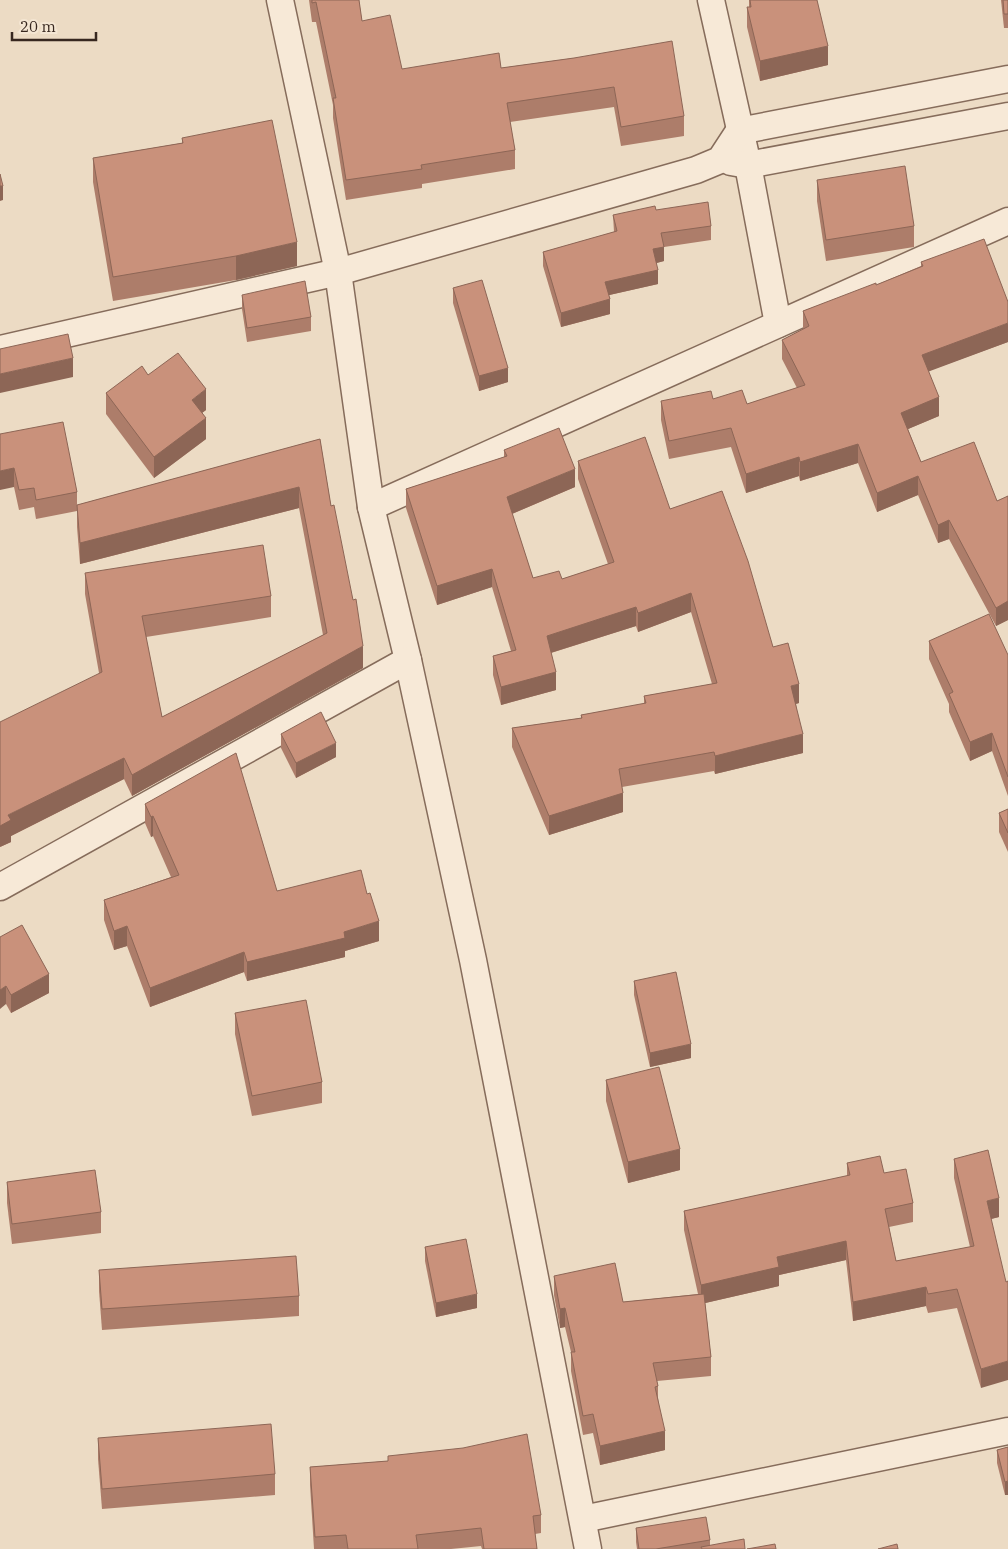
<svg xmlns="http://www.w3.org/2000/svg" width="1008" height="1549" font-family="'IBM Plex Serif',serif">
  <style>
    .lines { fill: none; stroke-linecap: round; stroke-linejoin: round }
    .street-casing { stroke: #866c5b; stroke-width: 29 }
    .street { stroke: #f7e9d7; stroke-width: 26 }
    .wall { fill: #ad7d6a }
    .shaded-wall { fill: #8d6656 }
    .building { fill: #c9917b; stroke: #8d6656 }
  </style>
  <rect width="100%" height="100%" fill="#ecdbc4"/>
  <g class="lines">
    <defs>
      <g id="street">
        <path d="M280,0l58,272 33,235 37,153 65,300 115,589"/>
        <path d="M711,0l37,165 30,159"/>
        <path d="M731,162l17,3 260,-49"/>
        <path d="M0,349l338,-77 358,-102 24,-10 19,-29 269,-52"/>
        <path d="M371,507l637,-286"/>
        <path d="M0,887l408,-227"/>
        <path d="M583,1519l425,-88"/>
      </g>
    </defs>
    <use href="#street" class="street-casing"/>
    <use href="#street" class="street"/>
  </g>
  <g class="wall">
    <path d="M309,0h50l3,21 40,48 99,-1 73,-10 110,58v20l-63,10 -7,-39 -104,15 5,28v19l-93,15v4l-76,12 -13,-82v-13l-17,-83h-4z"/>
    <path d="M749,0h68l11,65 -68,16 -13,-54v-20h2z"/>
    <path d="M1001,0h7v28h-4z"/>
    <path d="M182,138l115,128 -61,14 -123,21 -20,-119v-24l89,-15z"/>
    <path d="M817,180l97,46v21l-88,14 -9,-60z"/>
    <path d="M656,210l55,16v14l-47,7v14l-8,2 2,21 -49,11 1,19 -49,13 -18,-61v-14l71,-20 -1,-17z"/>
    <path d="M921,262l87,80 -80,29 11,45 -31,13 13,33 76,39 11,-5v124l-12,6 -47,-87 -11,4 -20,-48 -41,17 -19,-49 -58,18 -1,-5 -53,17 -15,-46 -62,12 -8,-39v-19l52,-2 34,5 50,-16 -15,-29v-19l21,-11v-18l73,-26 45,-19z"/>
    <path d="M453,288l55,94 -29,9 -26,-88z"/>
    <path d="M242,295l69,22v14l-64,11 -5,-33z"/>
    <path d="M148,375l58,35 -4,3 4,26 -52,39 -48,-64v-21z"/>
    <path d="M0,434l77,58v13l243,-66 11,67 32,162 -231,128 -8,-17 -113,57v6l-11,5 99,-174 -14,-79v-21l186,23v21l-125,20 16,80 161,-82 -24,-127 -219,56 -3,-37v-16l-41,8 -2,-12 -15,3 -5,-23z"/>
    <path d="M504,450l71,37 -63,27 21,64 29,1 46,-15 -30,-85v-18l92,48 103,138 26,56 -3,1 7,49 -88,21 -1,-3 -92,16 1,25 -74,23 -37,-88v-19l69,-10v-3l63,-11v-8l68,-12 -21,-72 -53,20 -2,-6 -85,27 5,37 -55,15 -8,-30v-19l18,-5 -19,-64 -55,18 -31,-97v-19l98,-32z"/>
    <path d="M929,641l79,14v141l-16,-45 -22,10 -21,-49v-8l-20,-45z"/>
    <path d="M281,734l55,23 -40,21 -15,-30z"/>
    <path d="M145,804l132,87 102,50 -34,10v6l-98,24 -3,-9 -94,35 -23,-61 -13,4 -10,-30v-20l67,-23 -18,-41 -2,1 -6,-14z"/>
    <path d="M1008,809v43l-9,-20v-19z"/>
    <path d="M0,937l49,56 -38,20 -5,-9z"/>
    <path d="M634,981l57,77 -41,9 -16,-72z"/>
    <path d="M235,1013l87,69v21l-70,13 -17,-82z"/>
    <path d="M606,1080l74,90 -52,13 -22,-82z"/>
    <path d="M954,1159l45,58 -8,2 -10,169 -24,-80 -29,5 -2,-7 -73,15 -7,-61 -67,15v11l-74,17 6,54v19l-54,5 1,5v12l7,52 -65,15 -7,-32 -10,2 -12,-64v-19l-6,-25 -5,1 -6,-33v-19l69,26 75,-8 -14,-64v-19l163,-35v-13l37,10 29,30v19l-24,5 7,34 74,-14 -16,-69z"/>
    <path d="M7,1182l94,30v21l-89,11 -5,-41z"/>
    <path d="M425,1247l52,61 -41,9 -11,-56z"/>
    <path d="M99,1270l200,26v20l-197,14 -3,-39z"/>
    <path d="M98,1438l177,36v21l-173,14 -4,-50z"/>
    <path d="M1008,1447l-3,48 -8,-32v-13z"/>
    <path d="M388,1456l153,59v18l-6,1 2,15h-55l-1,-3 -30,3h-137l-4,-64v-18l78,-6z"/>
    <path d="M636,1528l74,12v6l35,3h-108l-1,-7z"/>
  </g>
  <g class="shaded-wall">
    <path d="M828,46v19l-68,16v-20z"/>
    <path d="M0,186h3v14l-3,1z"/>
    <path d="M297,242v24l-61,14v-24z"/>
    <path d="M664,247v14l-11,3v-15z"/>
    <path d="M658,270v14l-53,12v-14z"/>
    <path d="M610,299v15l-49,13v-14z"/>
    <path d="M1008,323v19l-86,32v-19z"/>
    <path d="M73,358v19l-73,16v-19z"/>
    <path d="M508,368v14l-29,9v-15z"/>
    <path d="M206,389v21l-14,10v-20z"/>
    <path d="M939,397v19l-38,16v-19z"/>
    <path d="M206,418v21l-52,39v-21z"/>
    <path d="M858,444v19l-58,18v-19z"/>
    <path d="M799,457v19l-53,17v-19z"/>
    <path d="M14,468v19l-14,3v-19z"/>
    <path d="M575,469v18l-68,29v-19z"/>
    <path d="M918,476v19l-41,17v-19z"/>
    <path d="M299,487v21l-219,56v-21z"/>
    <path d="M949,520v19l-11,4v-18z"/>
    <path d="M492,569v18l-55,18v-19z"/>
    <path d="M691,593v19l-53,20v-19z"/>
    <path d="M1008,601v19l-12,6v-18z"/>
    <path d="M636,607v19l-89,28v-18z"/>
    <path d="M363,646v22l-231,128v-21z"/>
    <path d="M556,672v18l-55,15v-18z"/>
    <path d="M799,684v19l-8,2v-19z"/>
    <path d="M992,733v18l-22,10v-19z"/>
    <path d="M803,734v19l-88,21v-18z"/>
    <path d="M336,743v14l-40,21v-15z"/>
    <path d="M124,758v21l-113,57v6l-11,5v-21l8,-11z"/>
    <path d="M623,793v19l-74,23v-19z"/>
    <path d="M153,816v20l-2,1v-20z"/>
    <path d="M379,921v20l-34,10v6l-98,24v-19z"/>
    <path d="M127,926v20l-13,4v-19z"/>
    <path d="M244,952v20l-94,35v-19z"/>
    <path d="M49,974v19l-38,20v-18z"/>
    <path d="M6,986v18l-6,5v-19z"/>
    <path d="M691,1044v14l-41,9v-14z"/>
    <path d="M680,1149v21l-52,13v-21z"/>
    <path d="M999,1198v19l-12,3v-19z"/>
    <path d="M846,1241v19l-67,15v11l-78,18v-19l76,-28z"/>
    <path d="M926,1287v19l-73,15v-19z"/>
    <path d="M477,1294v14l-41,9v-14z"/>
    <path d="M565,1308v19l-5,1v-19z"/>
    <path d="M1008,1361v19l-27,8v-19z"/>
    <path d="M665,1431v19l-65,15v-19z"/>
    <path d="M1008,1481v14h-3v-13z"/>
  </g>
  <g class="building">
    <path d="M312,0h47l3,21 28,-6 12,54 97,-16 2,15 73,-10 98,-17 12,75 -63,11 -7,-40 -107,16 8,47 -94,15 1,4 -76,11 -13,-82h3l-20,-96 -4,1z"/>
    <path d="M750,0h67l11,46 -68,15 -13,-54h4z"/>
    <path d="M1003,0h5v14h-4z"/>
    <path d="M272,120l25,122 -61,14 -123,21 -20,-119 90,-15 -1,-5z"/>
    <path d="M905,166l9,60 -88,14 -9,-60z"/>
    <path d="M0,174l3,12h-3z"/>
    <path d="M708,202l3,24 -50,7 3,14 -11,2 5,21 -53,12 5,17 -49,14 -18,-61 74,-21 -4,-16 42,-9 1,4z"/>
    <path d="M984,239l24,63v21l-86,32 17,42 -38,16 20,49 53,-20 23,59 11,-5v105l-12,7 -47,-88 -11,5 -20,-49 -41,17 -19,-49 -58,18 -1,-5 -53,17 -15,-46 -62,13 -8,-40 50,-10 2,8 29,-9 5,14 58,-19 -23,-45 27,-14 -6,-15 73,-28v2l47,-19 -2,-4z"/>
    <path d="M482,280l26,88 -29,8 -26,-88z"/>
    <path d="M305,281l6,36 -64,11 -5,-33z"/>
    <path d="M68,334l5,24 -73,16v-25z"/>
    <path d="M178,353l28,36 -14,11 14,18 -52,39 -48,-64 36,-27 6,9z"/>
    <path d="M63,422l14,70 -41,8 -2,-12 -15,2 -5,-22 -14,3v-37z"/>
    <path d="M559,428l16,41 -68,28 26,81 26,-7 3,8 52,-17 -36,-101 67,-24 25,72 52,-18 26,70 25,86 15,-4 11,41 -8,2 12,48 -88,22 -1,-4 -95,17 4,24 -74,23 -37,-88 70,-10 -1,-3 65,-12 -2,-7 73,-13 -26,-90 -53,20 -2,-6 -89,29 9,36 -55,15 -8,-31 23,-6 -24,-81 -55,17 -31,-97 101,-33 -3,-6z"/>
    <path d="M320,439l11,67 3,-1 19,95 3,-1 7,47 -231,129 -8,-17 -116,57 3,5 -11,6v-104l102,-50 -17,-99 178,-28 8,51 -129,20 20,101 165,-84 -28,-146 -219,56 -3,-38z"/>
    <path d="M989,614l19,41v122l-16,-44 -22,9 -21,-48 4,-2 -24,-51z"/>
    <path d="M321,712l15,31 -40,20 -15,-29z"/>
    <path d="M236,753l41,138 84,-21 6,24 3,-1 9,28 -35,11 1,6 -98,24 -3,-10 -94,36 -23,-62 -13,5 -10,-31 75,-25 -26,-59 -2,1 -6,-13z"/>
    <path d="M1008,809v24l-9,-20z"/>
    <path d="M22,925l27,49 -38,21 -5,-9 -6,4v-53z"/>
    <path d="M676,972l15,72 -41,9 -16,-72z"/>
    <path d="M306,1000l16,82 -70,14 -17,-83z"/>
    <path d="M659,1067l21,82 -52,13 -22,-82z"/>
    <path d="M988,1150l11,48 -12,3 19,81 2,-1v80l-27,8 -24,-80 -29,5 -2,-7 -73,15 -7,-61 -69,16 2,10 -78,18 -17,-74 166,-36 -3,-12 33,-7 4,17 22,-4 7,34 -28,6 11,52 78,-15 -20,-87z"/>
    <path d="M95,1170l6,42 -89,12 -5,-42z"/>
    <path d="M466,1239l11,55 -41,9 -11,-56z"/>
    <path d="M296,1256l3,40 -197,13 -3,-39z"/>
    <path d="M615,1263l8,39 81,-8 7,63 -58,6 5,23 -3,1 10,44 -65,15 -7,-32 -10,2 -12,-64h4l-10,-44 -5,1 -6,-33z"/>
    <path d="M271,1424l4,50 -173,15 -4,-51z"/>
    <path d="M527,1434l14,81 -8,1 4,33h-53l-3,-21 -65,7 2,14h-70l-2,-14 -31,2 -5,-70 78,-6v-5l75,-8z"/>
    <path d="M1008,1447v34l-3,1 -8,-32z"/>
    <path d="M706,1517l4,23 -54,9h-17l-3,-21z"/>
    <path d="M744,1539l1,10h-43l-1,-2z"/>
    <path d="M775,1544l1,5h-29z"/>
    <path d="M897,1544l1,5h-20z"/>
  </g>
  <path d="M12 32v8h84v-8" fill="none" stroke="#37271f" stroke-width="2.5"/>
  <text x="20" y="32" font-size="15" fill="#37271f" stroke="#f4e6d3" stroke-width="4" paint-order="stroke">20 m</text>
</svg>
